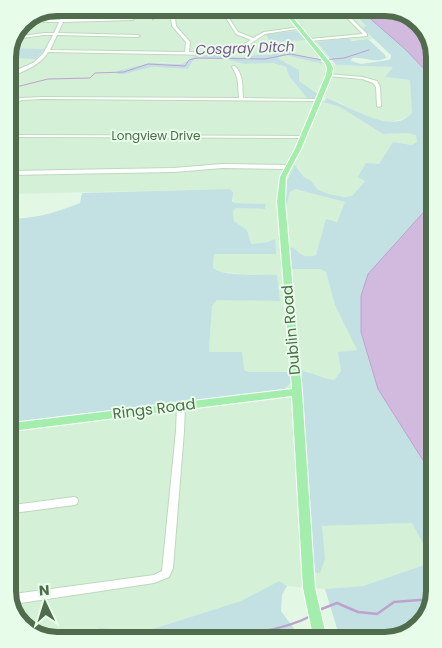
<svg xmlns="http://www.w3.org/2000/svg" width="442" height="648" font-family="Poppins,sans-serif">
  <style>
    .residential { fill: #d4f0d6 }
    .green { fill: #c3e0e3 }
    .water { fill: #d1bade; stroke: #bea2ce }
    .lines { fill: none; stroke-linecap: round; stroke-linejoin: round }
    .stream-far1 { stroke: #bea2ce; stroke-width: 1 }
    .stream { stroke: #bea2ce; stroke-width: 2.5 }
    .minor-casing { stroke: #bed8bd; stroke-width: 2 }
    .major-casing { stroke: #fff; stroke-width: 2 }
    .minor { fill: #fff; fill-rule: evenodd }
    .major { fill: #a3eeac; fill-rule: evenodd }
    .labels { text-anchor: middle; stroke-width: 4; stroke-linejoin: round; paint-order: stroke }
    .far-street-label { font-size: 12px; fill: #516c4c; stroke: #e7fce9 }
    .far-water-label { font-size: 14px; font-style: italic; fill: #7b548f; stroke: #e7fce9 }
    .street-label { font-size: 15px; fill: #516c4c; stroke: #e7fce9 }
    .rim { fill: none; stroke: #516c4c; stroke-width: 6 }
  </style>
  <rect width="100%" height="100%" fill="#e2f8e4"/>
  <g class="residential">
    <path d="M185,8h173l12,10 -9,1 6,7 -5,2 11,11 -55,3 14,17 -30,-3 -16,-5 -10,-6 -8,3 9,4 -6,3 -12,-1 -17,4 -17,-2 -36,3 -7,5 -20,-2 -44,9 6,3 28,-7 36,2 6,-10 11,-1h17l22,6 29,-1 12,4 4,9 18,22h10l23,9 43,27 23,-1 11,2v7l-5,3 -19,-3 -14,22 -27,32 -7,1 -16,-3 -11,-4 -7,-9 -7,-4 -7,-11 -12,41 5,-15 5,-3 50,13 -8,20 -11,-2 -10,35 -8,2 -9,-2 -10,14h31l6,3 9,33 22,45 -19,2 3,19 -7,9h-9l-18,-9 -59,2 -39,-21 3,-46 5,-6 60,-25 -39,-1 -21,-3 -4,-2 1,-15 54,-12 -18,2 -3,-14 -13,-9 -1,-10 3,-3 29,1 1,-5 -32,-1 -5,-14 -220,5 -1,-136 28,1 9,-10 -35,-1 14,-28 5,-2 31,1 3,-6 123,-4z"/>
    <path d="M285,55l51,10 58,2 -8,10 24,3 3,33 -4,4 -17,5h-10l-20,-7 -21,-12 -15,-5 -28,-17 1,-11 -23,-12z"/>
    <path d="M291,383h9l25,176 -3,-33 90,-3 21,39 -70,24 -38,3 -38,-3 -8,-5 -38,20 -95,30 -46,-3 -46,12 -40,-25 -2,-192 270,-32z"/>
  </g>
  <g class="green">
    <path d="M57,8h8l-6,11 -30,-1z"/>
    <path d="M72,8h113l1,1 -117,4z"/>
    <path d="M370,18l35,31 23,24 2,132 -62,69 -7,22v36l17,57 55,87 1,115 -6,25 -19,18 -70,1 -14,-46 38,-3 70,-24 -21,-39 -90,3 3,33 -5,14 -8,-1 -12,-201c12,0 21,8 34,9l7,-9 -3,-19 19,-2 -22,-45 -9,-33 -6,-3h-31l-2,-22 7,1c6,8 12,10 22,7l10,-36 11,3 8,-20 -50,-13 -5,3 -4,16c-6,-14 2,-31 9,-43l9,12 7,4 7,9 11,4 16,3 7,-1 13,-15 -7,-4 8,-14 13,1 14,-22 19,3 5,-3 -1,-7 -10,-2 -23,1 -43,-27 -16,-5 2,-4c23,7 66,39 86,15l-2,-33 -25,-3 8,-10 -57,-2 -19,-23 31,-4 4,3 16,-2 17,16 1,3c-12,6 -22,-2 -34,0l-1,3 10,3 28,-4 2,-2v-3l-29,-27 4,-2 -6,-7z"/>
    <path d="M297,31l8,9 -35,2 -4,-8z"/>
    <path d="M276,45c14,8 29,13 44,14l3,5 -38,-9 -8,3 22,12v11l19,13 -1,4h-10l-18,-22 -3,-9 -13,-4 -29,1 -22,-6 -28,1 -6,10 -36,-2 -28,7h-7v-3l33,-8 32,1 13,-8h30l17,2 17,-4 12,1 5,-3 -9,-4z"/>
    <path d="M10,48l35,1 -9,10 -28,-1z"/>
    <path d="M229,189l4,3 -1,9 2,2 32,1 -1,5 -29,-1 -3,3 1,10 13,9 4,14 17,-2 7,-3 1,15h-62l-1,14c11,9 49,6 64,7l3,26 -63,-1 -5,6 -3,46h33l2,18 4,2h43v11l-9,8 -270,32 -2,-204c27,-1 45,-6 70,-16l2,-10z"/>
    <path d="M279,581l8,5 -5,9 -1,16 17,23 -10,2 -229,4 41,-12 46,3 95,-30z"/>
  </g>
  <g class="water">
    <path d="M358,8h16l7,4 4,-1 -2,-3c18,0 34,25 45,37v28l-23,-24z"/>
    <path d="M430,205l3,271 -55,-87 -17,-57v-36l7,-22z"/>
  </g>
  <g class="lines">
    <g class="stream-far1">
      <path d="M70,14l80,-2 3,1v7"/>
      <path d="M38,15l21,1"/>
      <path d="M8,89l40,-10 42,-1 5,-5 29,-1 24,-8 37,2 4,-6 8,-2 68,1 25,-5 33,6 21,-2 25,-8"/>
    </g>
    <g class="stream">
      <path d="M319,610l18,-7 21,9 19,2 17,-12 38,-3"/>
      <path d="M189,638c41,-3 85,-3 122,-22"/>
    </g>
    <defs>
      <g id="minor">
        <path d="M67,8h3l-6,11 68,-1 2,1 -2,1 -69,2 -5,11 80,2 2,1 -2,1 -81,-2 -7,15 135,2 1,-10 -14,-16 -1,-8 2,-1 2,1 1,8 14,16 -1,10c23,1 42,1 62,-12l-15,-6 -16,-26h2l2,2 57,-2 -2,1 -54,3 13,20 15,6 11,-6 36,-5 2,1 -37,6 -20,13 -29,8 -168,-3c-7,13 -27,21 -40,25v-3l7,-3 -7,-2v-2l11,2 14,-6 10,-9 10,-19h-9l-29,4 1,-2 28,-4h10l5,-11h-11l-22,-2c7,-3 25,0 34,0z"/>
        <path d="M337,8h4l26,26v2l-58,5v-2h1l53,-5z"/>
        <path d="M233,66h2c9,10 7,20 8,32l76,1 2,1 -2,1 -277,-2 -20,1 -14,5v-3l13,-4 21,-1 197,1c-1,-12 0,-21 -7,-31z"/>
        <path d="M327,74l36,3 14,4 3,6 1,19 -2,1 -2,-1 -1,-19 -3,-4 -11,-4 -33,-3h-2z"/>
        <path d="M9,135l294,1 2,1 -2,1 -294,-1z"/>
        <path d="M222,164l66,1 3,2 -3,2 -66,-1 -48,4 -165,3v-4l165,-3z"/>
        <path d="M181,402l3,1 1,2 -1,26 -11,137 -4,9 -15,6 -140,21v-10l140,-19 8,-4 14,-140 1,-26 1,-2z"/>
        <path d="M74,497l3,1 1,3 -1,3 -3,1 -61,8v-8z"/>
      </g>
      <path id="major" d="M281,8h4l45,54 3,6 -1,7 -31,74 -15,28 -1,24 17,191 13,196 11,47 -13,1 -10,-48 -11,-192 -280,35v-8l280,-34 -15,-188 3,-24 15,-28 31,-74 1,-7 -2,-5z"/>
    </defs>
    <use href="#minor" class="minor-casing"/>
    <use href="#major" class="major-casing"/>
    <use href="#minor" class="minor"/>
    <use href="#major" class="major"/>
  </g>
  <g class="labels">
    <g class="far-street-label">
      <text x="156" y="140">Longview Drive</text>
    </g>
    <g class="far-water-label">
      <text transform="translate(245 48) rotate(-2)" y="5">Cosgray Ditch</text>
    </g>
    <g class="street-label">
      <text transform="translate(291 330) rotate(-95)" y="5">Dublin Road</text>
      <text transform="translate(154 409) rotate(-7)" y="5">Rings Road</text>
    </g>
  </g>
  <path d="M0 0H442V648H0ZM57 16H385A41 41 0 0 1 426 57V591A41 41 0 0 1 385 632H57A41 41 0 0 1 16 591V57A41 41 0 0 1 57 16Z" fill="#e7fce9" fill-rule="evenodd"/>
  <path class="rim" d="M57 16H385A41 41 0 0 1 426 57V591A41 41 0 0 1 385 632H57A41 41 0 0 1 16 591V57A41 41 0 0 1 57 16Z"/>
  <g transform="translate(45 603) rotate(356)" stroke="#e7fce9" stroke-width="4" paint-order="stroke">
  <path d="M0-4L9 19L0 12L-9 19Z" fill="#516c4c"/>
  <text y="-8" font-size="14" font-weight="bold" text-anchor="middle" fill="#516c4c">N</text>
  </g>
</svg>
